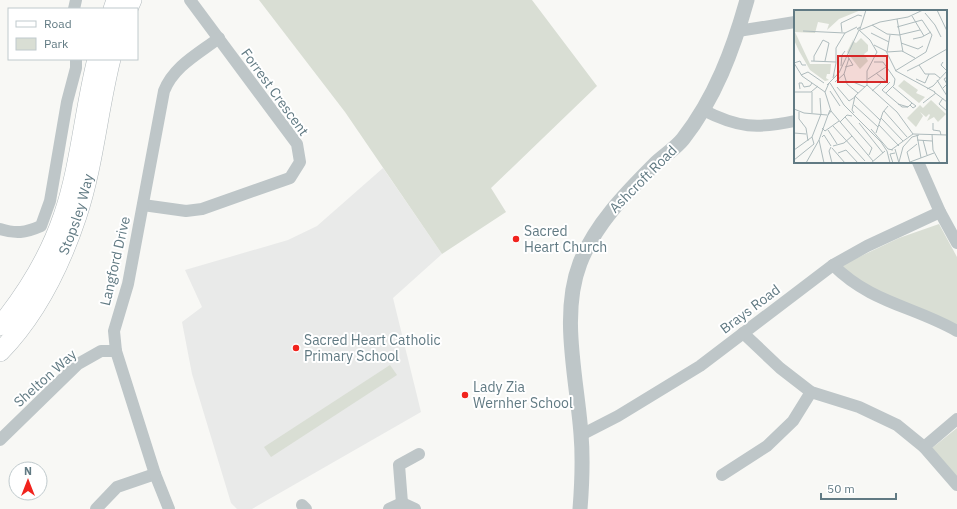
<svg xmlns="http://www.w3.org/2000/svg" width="957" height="509" font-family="'IBM Plex Sans',sans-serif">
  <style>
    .built { fill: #e9eae9 }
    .green { fill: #d9ded4 }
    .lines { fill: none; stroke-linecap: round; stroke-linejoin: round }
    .primary-casing { stroke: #b2babd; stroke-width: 20 }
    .minor { stroke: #bec6c8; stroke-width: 12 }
    .tertiary { stroke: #bec6c8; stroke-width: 15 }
    .primary { stroke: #fff; stroke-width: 19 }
    .poi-dot { fill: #f1231d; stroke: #fff; stroke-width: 1.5 }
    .labels { text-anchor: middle; stroke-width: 4; stroke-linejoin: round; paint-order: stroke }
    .street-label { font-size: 14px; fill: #617a83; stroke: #fff }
    .poi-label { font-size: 14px; fill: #617a83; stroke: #fff; text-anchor: start }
    .inset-road { fill: none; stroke: #aebbbd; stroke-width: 1 }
    .view { fill: #d62828; fill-opacity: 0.15; stroke: #d62828; stroke-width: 2 }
    .inset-edge { fill: none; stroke: #617a83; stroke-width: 2 }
  </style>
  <rect width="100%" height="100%" fill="#f8f8f5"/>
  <path class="built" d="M383,168l59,86 -49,44 28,114 -169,97h-15l-6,-6 -39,-129 -10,-52 20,-15 -17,-37 103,-30 29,-14z"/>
  <g class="green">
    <path d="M259,0h273l65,86 -106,102 15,24 -64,42 -97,-142z"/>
    <path d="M939,224l18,33v71l-82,-36 -35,-26 59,-28z"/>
    <path d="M390,365l7,10 -126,82 -7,-10z"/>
    <path d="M957,428v49l-25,-29z"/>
  </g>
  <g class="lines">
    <defs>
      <g id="primary">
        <path d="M113,9l3,-9"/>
        <path d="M128,9l4,-9"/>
        <path d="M0,326c27,-33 49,-69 63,-110 17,-49 21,-106 34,-157"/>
        <path id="s1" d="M0,352c36,-37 61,-88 77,-136 17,-51 21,-105 34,-157"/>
      </g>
    </defs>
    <use href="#primary" class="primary-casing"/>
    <g class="minor">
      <path d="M74,9l2,-9"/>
      <path d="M738,31l57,-9"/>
      <path d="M703,110c35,18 54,19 92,11"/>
      <path d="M918,162l22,50 17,31"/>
      <path d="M143,205l43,6 16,-2 88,-31 10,-16 -3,-18 -107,-144"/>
      <path d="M0,229c16,5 25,4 41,-3l9,-25 17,-99 9,-34v-9"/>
      <path d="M833,265c38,38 80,41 124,66"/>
      <path d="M743,333l37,35 31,24 48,15 38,18 27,22 33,38"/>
      <path d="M581,435l37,-19 82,-50 133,-101 34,-19 73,-34"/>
      <path d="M0,440l78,-76 23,-13h15"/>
      <path d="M924,447l33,-28"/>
      <path d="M722,475l45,-29 26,-25 18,-29"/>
      <path d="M402,503l-3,-38 20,-11"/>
      <path d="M302,505l4,4"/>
      <path d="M96,509l21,-22 38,-13"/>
      <path d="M169,509l-14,-35 -39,-123 -2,-20 14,-47 36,-193c10,-25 34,-37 55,-53"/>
      <path d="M389,509l13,-6 13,6"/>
    </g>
    <path class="tertiary" d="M580,509c2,-25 3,-51 1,-75 -4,-55 -21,-119 -1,-171 15,-38 45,-69 74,-98 9,-9 21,-16 29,-26 32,-41 50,-89 64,-139"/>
    <use href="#primary" class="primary"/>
  </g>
  <g class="poi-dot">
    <circle cx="516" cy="239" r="4"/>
    <circle cx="296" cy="348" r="4"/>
    <circle cx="465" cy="395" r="4"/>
  </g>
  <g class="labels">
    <g class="street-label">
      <text transform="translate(275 92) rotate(54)" y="5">Forrest Crescent</text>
      <text transform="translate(643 179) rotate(-45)" y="5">Ashcroft Road</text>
      <text dy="5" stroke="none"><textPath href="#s1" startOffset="159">Stopsley Way</textPath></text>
      <text transform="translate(115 261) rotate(-77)" y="5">Langford Drive</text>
      <text transform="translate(750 309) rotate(-37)" y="5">Brays Road</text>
      <text transform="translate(45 378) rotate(-42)" y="5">Shelton Way</text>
    </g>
    <g class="poi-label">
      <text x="524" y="236">Sacred<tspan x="524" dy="16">Heart Church</tspan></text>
      <text x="304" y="345">Sacred Heart Catholic<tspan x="304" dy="16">Primary School</tspan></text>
      <text x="473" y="392">Lady Zia<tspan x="473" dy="16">Wernher School</tspan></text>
    </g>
  </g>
  <g transform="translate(794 10)">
    <rect width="153" height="153" fill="#f8f8f5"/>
    <path d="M0,0h67l-22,9 -12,11 2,-6 -11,-2 -3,11 -20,-1 15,32h21l-1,10h-3l-1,4 3,2 -4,1 -15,-11 -11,-19 -5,-11zM60,28l-2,3 4,2 5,-5 7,7v6l-4,3 4,7 -8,8 -13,-17 -3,6 -2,9 -1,1 -1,3 -2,3 -4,3 -1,2 1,-6 1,3 6,-7 3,-11zM110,70l14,10 -2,3 9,4 -6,6 -21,-17zM137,90l15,14 -8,8 -4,-5 -7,4 3,-6 -1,-1 -3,3 -6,-5 3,4 -7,11 -9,-9 13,-13 3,3z" fill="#d9ded4"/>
    <path class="inset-road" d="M143,0l10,21M131,3l10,12 6,12M118,6l12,20M103,9l6,33M78,15l15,9 12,1M66,17l-3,2h3l6,-19M65,20l11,10 7,12 -10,19v14l30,27 16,22M66,20l20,-8 28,-5 15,-7M9,21l42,2M48,22l-1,-9 17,-8 4,1M77,23l18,9M105,25l21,-5M119,29l9,-2 9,-5M107,33l17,6 5,-3M80,35l12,6 10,20 39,21M93,42l15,-1 13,7M93,42l3,-17M55,48l-5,16 3,10 11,9M17,51l25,1M20,51v-5l9,-16 6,3 -4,18M80,52h9l12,17 -1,6 -8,8M149,52l-2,3 6,6M0,53l8,13 23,16M0,53l6,-2 2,4h4M47,56l1,-11 3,-4M51,57l8,-2 -5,-8M101,61l31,-19 6,-17 -10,-15 -25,7M113,61l12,-6M82,63l13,11M7,65l7,-3 16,11M39,68l3,-15v-15l9,-15 12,-6M146,68l-5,-4h-10l-6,-9 28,-16M74,69l18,-12M122,69l9,4 4,-9M143,70l10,16M41,72l9,-8M59,72l12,5M96,72l-8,8 20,17h6M35,73l-4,9 6,19 -3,4 2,-5M36,73l14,22 37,37 6,9 3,12M33,75l12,-12 20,-43M43,77l12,14 6,-4M99,77l19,16 -4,4 -10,-3M149,78l4,-4 -3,-5 3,-2M6,79l-1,-6h3l2,4 6,-1 2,-3M133,79l6,-3 14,-15M36,81l10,15M78,81l9,-8M0,82h17l7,-6M18,82v21M140,82l13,10M61,86l25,24M26,88l1,16M149,88l-4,6 8,7M129,93l13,-10M60,95l24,22M116,95l3,3 3,-2 -4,-3M0,99l10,4 23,2M37,101l42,50M90,101l23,26M5,102v7l7,9 2,13M60,103l-2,-3 3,-14 12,-11M51,107l27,31 -3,7M87,108l22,23M46,112l7,-7 5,1M65,113l24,30M139,113v7l7,1 1,4M85,115l20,21M39,116l32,35M28,118l3,3 14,-10M77,119l17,20 5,1M34,120l9,14M0,123l12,1M82,123l7,-21 5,-6M138,124l1,16 7,13M123,125l4,23M28,127l2,-2 7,11M25,130l5,23M123,130l15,1M129,130l4,15M20,134l-2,-7 9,-23M39,136l11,-3 8,-7M37,137l-2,4 3,12M38,138l13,15M101,139l4,14M0,140l18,-13M97,140l22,-16 34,1M44,143l8,-3 12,13M0,150l20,-16M105,152l4,-15 9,-10 7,-2M116,152l24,-9M12,153l13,-23 9,-25M77,153l14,-12M99,153l-3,-9 5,-1M116,153l-3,-11 10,-8"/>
    <path class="view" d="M44,46h49v26h-49z"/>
    <rect width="153" height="153" class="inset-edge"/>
  </g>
  <rect x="8" y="8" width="130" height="52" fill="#ffffff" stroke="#c0cacd"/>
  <rect x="16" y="21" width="20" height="6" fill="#ffffff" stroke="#c0cacd"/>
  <text x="44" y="28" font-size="12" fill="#617a83">Road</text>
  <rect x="16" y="38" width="20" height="12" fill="#d9ded4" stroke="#c0cacd"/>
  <text x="44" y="48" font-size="12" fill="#617a83">Park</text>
  <g transform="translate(28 481)"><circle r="19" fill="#ffffff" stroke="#c0cacd"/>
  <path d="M0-3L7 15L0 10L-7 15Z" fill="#f1231d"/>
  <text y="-6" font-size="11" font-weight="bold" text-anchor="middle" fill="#617a83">N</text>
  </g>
  <path d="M821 493v6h75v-6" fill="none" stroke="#617a83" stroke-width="2"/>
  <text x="827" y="493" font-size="12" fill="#617a83" stroke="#ffffff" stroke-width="3" paint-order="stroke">50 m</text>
</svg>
